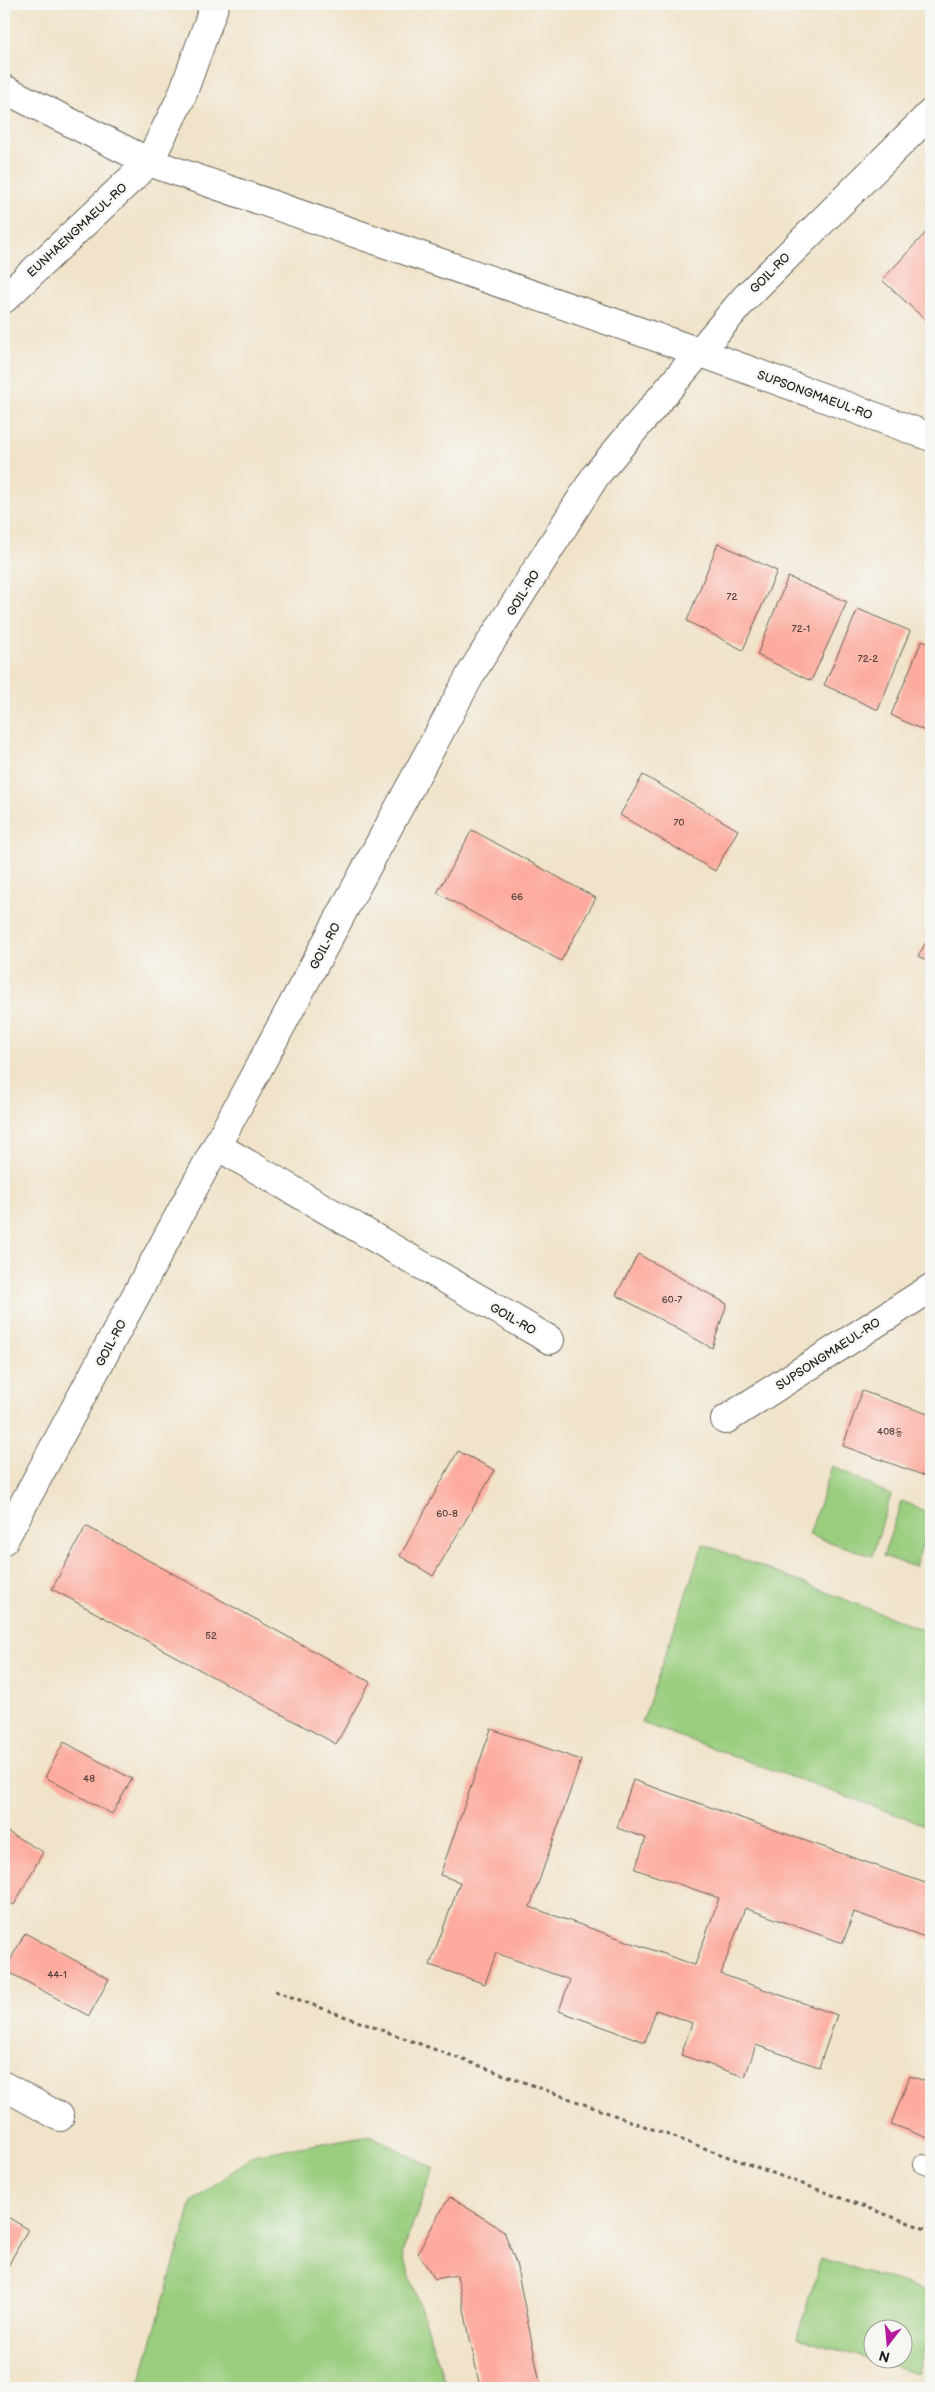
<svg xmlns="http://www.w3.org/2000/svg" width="935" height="2392" font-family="'Balsamiq Sans','Poor Story',sans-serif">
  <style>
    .green { fill: #9acd7e; stroke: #5b744d; fill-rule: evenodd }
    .building { fill: #fdab9e }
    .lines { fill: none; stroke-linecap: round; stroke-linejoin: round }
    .lane-casing { stroke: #666259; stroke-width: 20 }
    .street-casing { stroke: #666259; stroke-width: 30 }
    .secondary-casing { stroke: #666259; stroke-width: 30 }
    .path { stroke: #666259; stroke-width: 3; stroke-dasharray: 4 4; stroke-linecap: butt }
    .lane { stroke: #fff; stroke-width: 18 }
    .street { stroke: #fff; stroke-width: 28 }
    .secondary { stroke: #fff; stroke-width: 28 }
    .labels { text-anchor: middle; stroke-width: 4.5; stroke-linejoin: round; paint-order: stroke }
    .number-label { font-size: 10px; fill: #54403c }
    .street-label { font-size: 12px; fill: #1c1c1c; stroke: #f6f6f2 }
  </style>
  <rect width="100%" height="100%" fill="#f6f6f2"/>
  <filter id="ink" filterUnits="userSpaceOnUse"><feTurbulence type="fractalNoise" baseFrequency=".02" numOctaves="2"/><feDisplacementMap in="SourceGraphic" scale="10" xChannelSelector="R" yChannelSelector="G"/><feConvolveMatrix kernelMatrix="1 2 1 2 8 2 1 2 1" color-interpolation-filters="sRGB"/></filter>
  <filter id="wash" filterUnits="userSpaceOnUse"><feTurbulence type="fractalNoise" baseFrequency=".0096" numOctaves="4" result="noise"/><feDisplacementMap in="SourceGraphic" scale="20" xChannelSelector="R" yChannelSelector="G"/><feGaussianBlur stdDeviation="1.12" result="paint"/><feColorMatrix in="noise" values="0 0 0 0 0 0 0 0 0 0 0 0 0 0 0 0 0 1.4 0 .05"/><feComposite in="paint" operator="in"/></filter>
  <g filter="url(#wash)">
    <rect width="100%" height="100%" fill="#f0e3c9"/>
    <g class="green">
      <path d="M832,1466l59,29 -19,61 -63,-21z"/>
      <path d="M902,1501l29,13v6l-16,47 -32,-11z"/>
      <path d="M703,1544l228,89v194l-289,-104z"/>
      <path d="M370,2135l64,33 -32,85 45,135h-309l54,-186 61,-47z"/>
      <path d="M821,2258l110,34v40l-14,42 -120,-36zM872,2330h30v30h-30z"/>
    </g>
    <g id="blocks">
      <g class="building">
        <path d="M931,227v98l-49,-45z"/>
        <path d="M718,543l59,28 -34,79 -56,-29z"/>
        <path d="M788,577l59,25 -36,79 -54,-26z"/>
        <path d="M858,609l52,22 -32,79 -54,-25z"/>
        <path d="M922,640l9,4v90l-40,-19z"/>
        <path d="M643,775l95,55 -23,41 -95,-56z"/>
        <path d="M472,830l124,68 -35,63 -124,-68z"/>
        <path d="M931,934v30l-13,-8z"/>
        <path d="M638,1254l89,50 -15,44 -96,-53z"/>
        <path d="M862,1391l69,24v63l-88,-32z"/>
        <path d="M458,1451l37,19 -62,106 -33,-20z"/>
        <path d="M86,1526l284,156 -34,62 -284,-155z"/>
        <path d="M491,1729l90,31 -51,147 165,58 24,-67 -84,-29 11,-31 -29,-10 16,-48 298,105v54l-77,-27 -11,31 -98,-35 -24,66 116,41 -18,52 -63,-22 -11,32 -64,-22 11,-32 -36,-13 -11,32 -86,-31 11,-31 -74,-27 -11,31 -55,-19 30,-83 -20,-7z"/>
        <path d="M64,1742l68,37 -20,35 -67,-37z"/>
        <path d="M4,1830l39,22 -29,53 -10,-5z"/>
        <path d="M25,1933l84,46 -20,37 -84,-46z"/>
        <path d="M910,2076l21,7v56l-40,-15z"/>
        <path d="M450,2197l54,34 12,32 25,125h-61l-23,-113 -22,4 -17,-26 19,-36z"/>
        <path d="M4,2215l24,14 -20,37 -4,-2z"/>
      </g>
    </g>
  </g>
  <g filter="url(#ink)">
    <use href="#blocks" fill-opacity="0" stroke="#666259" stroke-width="1"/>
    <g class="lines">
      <defs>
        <path id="lane" d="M923,2164l8,3"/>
        <g id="street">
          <path d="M4,89l145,73"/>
          <path d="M217,1146l333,194"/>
          <path d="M725,1420l206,-132"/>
          <path d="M4,2086l56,31"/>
        </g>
        <g id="secondary">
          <path d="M149,162l550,190 232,85"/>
          <path d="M4,299l145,-137 32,-64 34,-94"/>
          <path d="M4,1540l468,-868 124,-197 148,-176 187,-186"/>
        </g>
      </defs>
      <use href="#lane" class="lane-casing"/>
      <use href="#street" class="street-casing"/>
      <use href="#secondary" class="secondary-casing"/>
      <path class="path" d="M275,1991l656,240"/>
      <use href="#lane" class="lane"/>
      <use href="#street" class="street"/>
      <use href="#secondary" class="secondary"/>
    </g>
  </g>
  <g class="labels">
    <g class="number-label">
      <text x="732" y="600">72</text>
      <text x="801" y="632">72-1</text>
      <text x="868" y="662">72-2</text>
      <text x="679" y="826">70</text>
      <text x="517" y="900">66</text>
      <text x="672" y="1303">60-7</text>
      <text x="890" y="1435">408동</text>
      <text x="447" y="1517">60-8</text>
      <text x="211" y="1639">52</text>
      <text x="89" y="1782">48</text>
      <text x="57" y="1978">44-1</text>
    </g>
    <g class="street-label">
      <text transform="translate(77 230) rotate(-43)" y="4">EUNHAENGMAEUL-RO</text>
      <text transform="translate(770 273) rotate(-45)" y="4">GOIL-RO</text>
      <text transform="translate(815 395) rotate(20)" y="4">SUPSONGMAEUL-RO</text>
      <text transform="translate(523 593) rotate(-58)" y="4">GOIL-RO</text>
      <text transform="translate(325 946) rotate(-62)" y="4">GOIL-RO</text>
      <text transform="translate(513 1319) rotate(30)" y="4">GOIL-RO</text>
      <text transform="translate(111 1343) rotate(-62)" y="4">GOIL-RO</text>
      <text transform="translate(828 1354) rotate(-33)" y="4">SUPSONGMAEUL-RO</text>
    </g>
  </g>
  <rect width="935" height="2392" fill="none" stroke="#f6f6f2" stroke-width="20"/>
  <g transform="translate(888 2344) rotate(196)"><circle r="24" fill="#f6f6f2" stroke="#9f9f9c"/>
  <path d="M0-4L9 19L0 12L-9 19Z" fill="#b5179e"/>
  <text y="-8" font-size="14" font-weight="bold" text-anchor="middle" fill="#1c1c1c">N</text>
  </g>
</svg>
